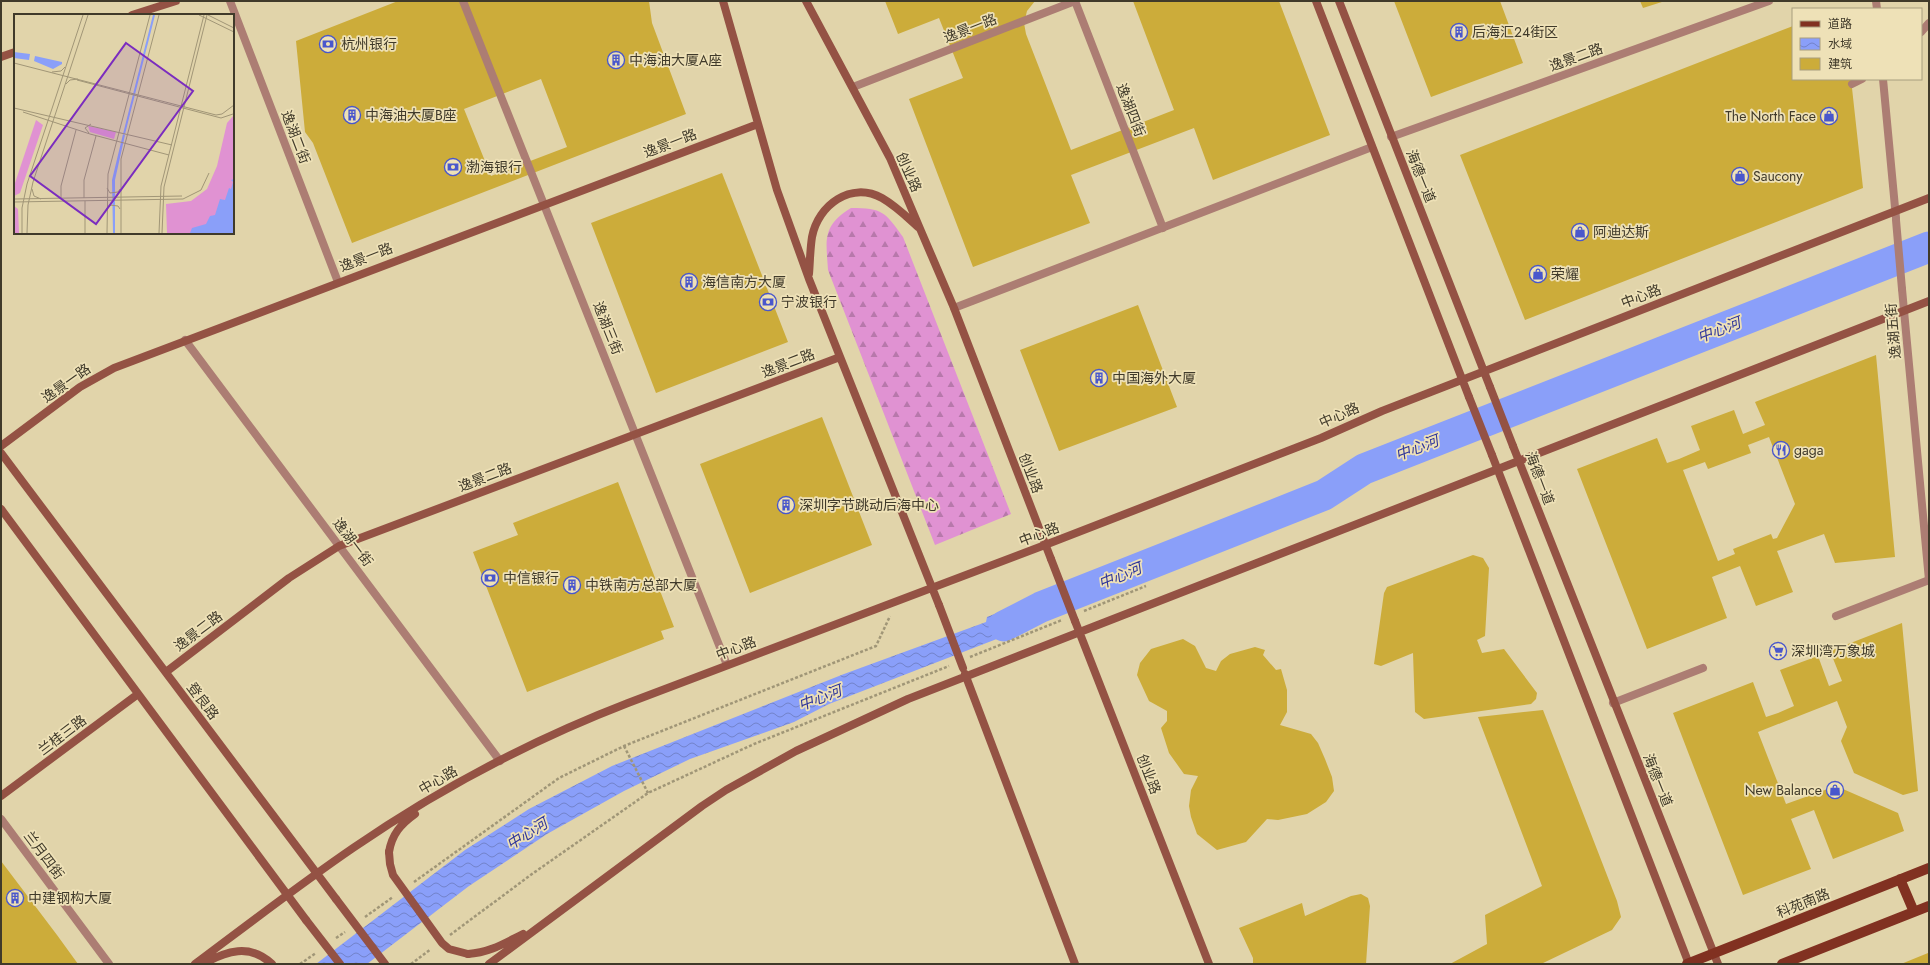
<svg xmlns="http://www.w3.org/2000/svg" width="1930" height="965" font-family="Jost,'Noto Sans SC',sans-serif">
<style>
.forest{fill:url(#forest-firs)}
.water{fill:url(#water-waves)}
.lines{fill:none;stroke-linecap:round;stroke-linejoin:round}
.river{stroke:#8a9ff9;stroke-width:31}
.building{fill:#ccac3a;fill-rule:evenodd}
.path{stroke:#a09677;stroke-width:2.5;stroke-dasharray:3 2;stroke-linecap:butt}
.lane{stroke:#ac7d73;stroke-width:8}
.street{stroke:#ac7d73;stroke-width:8}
.secondary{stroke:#945244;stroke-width:8}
.primary{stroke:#813121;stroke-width:10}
.street-bridge{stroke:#ac7d73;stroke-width:8}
.secondary-bridge{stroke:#945244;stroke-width:8}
.labels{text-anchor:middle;stroke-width:3.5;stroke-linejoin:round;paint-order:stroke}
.street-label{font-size:14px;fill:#403a2a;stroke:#eee1b7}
.poi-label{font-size:14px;fill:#403a2a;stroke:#eee1b7;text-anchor:start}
.water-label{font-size:15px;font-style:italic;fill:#2e359b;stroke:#eee1b7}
.inset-river{fill:none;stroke:#8a9ff9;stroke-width:2}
.inset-road{fill:none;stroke:#a19677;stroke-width:1}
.view{fill:#7b2cbf;fill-opacity:0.15;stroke:#7b2cbf;stroke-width:2}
.inset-edge{fill:none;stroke:#403a2a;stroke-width:2}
</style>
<defs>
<pattern id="forest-firs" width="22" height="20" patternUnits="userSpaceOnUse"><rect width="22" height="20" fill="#e092d2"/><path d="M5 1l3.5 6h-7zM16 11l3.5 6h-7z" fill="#b778ab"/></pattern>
<pattern id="water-waves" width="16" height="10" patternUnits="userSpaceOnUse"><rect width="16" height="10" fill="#8a9ff9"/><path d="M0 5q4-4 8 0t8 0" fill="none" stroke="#7283ca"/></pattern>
</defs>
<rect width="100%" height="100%" fill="#e1d4aa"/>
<path class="forest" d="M851,208C883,208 885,212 903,237L1011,514L935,545L828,270C826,239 822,226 851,208Z"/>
<path class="water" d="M1037,597L1046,620L829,704L794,722L690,759L624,791L547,834L469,886L367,964H316L465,850L529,809L612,766L844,674L986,622L987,617Z"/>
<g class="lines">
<path class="river" d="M1004,626L1041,607L1324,495L1364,469L1929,247"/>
</g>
<path class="building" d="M398,1H649L652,23L686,114L352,243L313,143L305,132L296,41ZM541,79L567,147L491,176L464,109Z
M885,1H1035L1027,11L1024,23L1026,34L1071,150L1174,110L1133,1H1279L1330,135L1213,180L1194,128L1071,175L1090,223L973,267L909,99L963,78L939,18L898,34Z
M1394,1H1500L1523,63L1431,97Z
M1640,1H1665L1643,8Z
M1793,26V79H1851L1863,188L1525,320L1460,155Z
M722,173L788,342L656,393L591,223Z
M1138,305L1177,407L1059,451L1020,350Z
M1876,355L1895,557L1835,563L1824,534L1777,551L1793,592L1756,606L1740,566L1712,577L1727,618L1647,649L1577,469L1657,438L1667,463L1679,459L1700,450L1691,426L1734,410L1743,434L1765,425L1755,402ZM1769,437L1795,504L1777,538L1773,539L1771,534L1733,549L1735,554L1718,561L1683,470L1705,462L1708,469L1751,453L1748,445Z
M822,417L872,545L750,593L700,464Z
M618,482L674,627L661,631L664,639L527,692L473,552L518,535L513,523Z
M1473,555L1483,558L1489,568L1485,636L1477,640L1482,653L1504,649L1537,693L1536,699L1531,704L1424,719L1415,712L1413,653L1381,666L1374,664L1384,593L1387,587Z
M1902,623L1918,791L1903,795L1854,773L1841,741L1847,727L1837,701L1758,732L1786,804L1836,786L1898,813L1904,831L1833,859L1814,810L1791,819L1811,869L1743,895L1673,713L1753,682L1766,717L1778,713L1794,706L1780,670L1818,656L1829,686L1842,681L1830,651Z
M1183,639L1195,646L1206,668L1216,671L1221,661L1230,654L1255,647L1265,650L1263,655L1276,670L1281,669L1287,690V712L1280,725L1311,734L1318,743L1325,759L1332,777L1334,791L1326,802L1307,814L1278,820L1267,819L1246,842L1217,850L1197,834L1191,817L1189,806L1191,790L1198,776L1184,774L1169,753L1161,728L1167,721V711L1149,701L1137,675L1140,663L1151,649Z
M1543,710L1617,901L1621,917L1612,930L1541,964H1450L1487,944L1485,915L1542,886L1478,717Z
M1,861L57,935L78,964H1Z
M1361,894L1368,898L1370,906L1366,964H1253V958L1239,928L1302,903L1305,916L1351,896Z
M1928,953L1929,964H1901Z"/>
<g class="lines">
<path class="path" d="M1084,611L1146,586
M970,657L1062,620
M624,746L648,793
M414,882L559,778L624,746L876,646L890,616
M365,917L393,897
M450,935L532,874L648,793L754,744L949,666
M336,938L345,932
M300,964L316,953
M411,964L431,949"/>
<path class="lane" d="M1836,616L1929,580
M1613,703L1703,668"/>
<path class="street" d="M230,1L338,282
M463,1L727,665
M1075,1L1163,228
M1876,1L1877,9
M1921,32L1929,23
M1883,79L1896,218
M1852,84L1862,79
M853,87L1075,1
M1391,137L1769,1
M1902,289L1929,580
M954,308L1372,147
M185,340L500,761
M1,819L109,964"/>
<path class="secondary" d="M723,1L777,190L809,279L939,605
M806,1L890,158L921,231L954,308L1051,559
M1316,1L1469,397
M1339,1L1490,387
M132,15L176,1
M1,57L15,52
M809,274C810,262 810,250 812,237C818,205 851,181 882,198C896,206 907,217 918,227
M1,446L80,387L114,368L758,124
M1513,446L1718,964
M1,453L336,899
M1492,455L1689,964
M1,509L306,920
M1075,621L1209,964
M166,672L289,578L339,546L840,357
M965,674L1075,964
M1,796L138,694
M389,852C392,834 401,824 415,814
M468,954C489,953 505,943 523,934
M195,964C247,925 299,885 353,848C439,789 532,740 628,703L1045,545L1321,438L1382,411L1929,198
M203,964C226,951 250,943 272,964
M489,964L702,806L726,790L796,751L908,699L1929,301"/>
<path class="primary" d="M1900,879L1914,912
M1687,964L1929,868
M1782,964L1929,906"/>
<path class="street-bridge" d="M1896,220L1902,289"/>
<path class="secondary-bridge" d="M1490,387L1513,446
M1469,397L1492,455
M1051,559L1075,621
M939,605L963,668
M389,852L390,864L393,875L442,943L449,949L468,954
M336,899L385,964
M306,920L340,964"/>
</g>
<defs>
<g id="building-ring" transform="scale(0.9)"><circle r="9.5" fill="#eee1b7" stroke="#4957cc" stroke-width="1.5"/><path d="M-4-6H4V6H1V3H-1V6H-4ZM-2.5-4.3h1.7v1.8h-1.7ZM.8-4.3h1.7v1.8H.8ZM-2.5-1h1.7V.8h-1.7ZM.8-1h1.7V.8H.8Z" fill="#4957cc"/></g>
<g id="bank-ring" transform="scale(0.9)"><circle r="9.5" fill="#eee1b7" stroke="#4957cc" stroke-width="1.5"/><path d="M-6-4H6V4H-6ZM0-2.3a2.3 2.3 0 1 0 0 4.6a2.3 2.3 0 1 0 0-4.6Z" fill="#4957cc"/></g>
<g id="shop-ring" transform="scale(0.9)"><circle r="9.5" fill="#eee1b7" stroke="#4957cc" stroke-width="1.5"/><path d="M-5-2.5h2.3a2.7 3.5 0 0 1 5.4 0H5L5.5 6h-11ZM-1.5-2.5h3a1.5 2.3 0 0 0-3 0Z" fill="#4957cc"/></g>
<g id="restaurant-ring" transform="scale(0.9)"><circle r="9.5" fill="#eee1b7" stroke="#4957cc" stroke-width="1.5"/><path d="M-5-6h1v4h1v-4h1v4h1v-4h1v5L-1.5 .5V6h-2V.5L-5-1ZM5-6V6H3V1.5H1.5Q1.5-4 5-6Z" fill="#4957cc"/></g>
<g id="supermarket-ring" transform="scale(0.9)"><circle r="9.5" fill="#eee1b7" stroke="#4957cc" stroke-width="1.5"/><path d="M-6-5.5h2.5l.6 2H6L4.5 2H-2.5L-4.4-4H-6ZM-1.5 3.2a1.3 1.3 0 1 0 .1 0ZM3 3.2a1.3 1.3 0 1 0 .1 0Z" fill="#4957cc"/></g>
</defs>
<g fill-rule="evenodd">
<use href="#building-ring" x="1459" y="32"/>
<use href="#bank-ring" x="328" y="44"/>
<use href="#building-ring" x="616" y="60"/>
<use href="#building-ring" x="352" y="115"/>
<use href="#shop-ring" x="1829" y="116"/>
<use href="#bank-ring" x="453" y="167"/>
<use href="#shop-ring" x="1740" y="176"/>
<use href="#shop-ring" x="1580" y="232"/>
<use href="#shop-ring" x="1538" y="274"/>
<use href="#building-ring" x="689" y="282"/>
<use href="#bank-ring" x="768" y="302"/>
<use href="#building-ring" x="1099" y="378"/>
<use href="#restaurant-ring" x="1781" y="450"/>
<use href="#building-ring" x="786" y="505"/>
<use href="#bank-ring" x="490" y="578"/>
<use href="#building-ring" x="572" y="585"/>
<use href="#supermarket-ring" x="1778" y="651"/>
<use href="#shop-ring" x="1835" y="790"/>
<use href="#building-ring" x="15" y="898"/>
</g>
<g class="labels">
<g class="street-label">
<text transform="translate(970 28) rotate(-21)" y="5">逸景一路</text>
<text transform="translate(1576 57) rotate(-20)" y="5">逸景二路</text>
<text transform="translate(1131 110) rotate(69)" y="5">逸湖四街</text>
<text transform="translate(296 137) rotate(69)" y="5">逸湖二街</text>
<text transform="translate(670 143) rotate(-21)" y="5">逸景一路</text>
<text transform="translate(909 172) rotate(66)" y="5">创业路</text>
<text transform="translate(1421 176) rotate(68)" y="5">海德一道</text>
<text transform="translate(366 257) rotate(-21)" y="5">逸景一路</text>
<text transform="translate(1641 296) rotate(-21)" y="5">中心路</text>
<text transform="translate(608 328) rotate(68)" y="5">逸湖三街</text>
<text transform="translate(1893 331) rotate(-95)" y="5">逸湖五街</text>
<text transform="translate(788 363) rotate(-21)" y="5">逸景二路</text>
<text transform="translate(66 383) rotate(-35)" y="5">逸景一路</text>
<text transform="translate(1339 415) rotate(-24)" y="5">中心路</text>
<text transform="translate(1031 473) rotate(69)" y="5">创业路</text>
<text transform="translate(485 477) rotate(-21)" y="5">逸景二路</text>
<text transform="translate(1540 478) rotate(69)" y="5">海德一道</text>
<text transform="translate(1039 534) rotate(-21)" y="5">中心路</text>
<text transform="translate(353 542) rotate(53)" y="5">逸湖一街</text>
<text transform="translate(198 631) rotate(-37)" y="5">逸景二路</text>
<text transform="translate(736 648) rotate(-21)" y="5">中心路</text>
<text transform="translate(203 701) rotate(53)" y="5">登良路</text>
<text transform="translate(62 735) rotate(-37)" y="5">兰桂三路</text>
<text transform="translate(1149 774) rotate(69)" y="5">创业路</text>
<text transform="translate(438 780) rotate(-30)" y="5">中心路</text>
<text transform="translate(1658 780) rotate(68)" y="5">海德一道</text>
<text transform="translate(44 855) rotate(53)" y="5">兰月四街</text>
<text transform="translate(1803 903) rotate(-22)" y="5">科苑南路</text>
</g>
<g class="poi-label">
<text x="1472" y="37">后海汇24街区</text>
<text x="341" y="49">杭州银行</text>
<text x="629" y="65">中海油大厦A座</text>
<text x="365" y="120">中海油大厦B座</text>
<text x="1816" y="121" text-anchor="end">The North Face</text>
<text x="466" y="172">渤海银行</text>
<text x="1753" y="181">Saucony</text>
<text x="1593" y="237">阿迪达斯</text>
<text x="1551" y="279">荣耀</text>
<text x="702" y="287">海信南方大厦</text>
<text x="781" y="307">宁波银行</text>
<text x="1112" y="383">中国海外大厦</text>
<text x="1794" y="455">gaga</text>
<text x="799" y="510">深圳字节跳动后海中心</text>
<text x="503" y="583">中信银行</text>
<text x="585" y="590">中铁南方总部大厦</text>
<text x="1791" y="656">深圳湾万象城</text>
<text x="1822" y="795" text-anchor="end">New Balance</text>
<text x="28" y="903">中建钢构大厦</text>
</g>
<g class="water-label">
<text transform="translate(1719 330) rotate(-21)" y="5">中心河</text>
<text transform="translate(1417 448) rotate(-21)" y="5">中心河</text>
<text transform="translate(1120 576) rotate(-22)" y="5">中心河</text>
<text transform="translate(820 698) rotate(-21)" y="5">中心河</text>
<text transform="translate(527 834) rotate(-32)" y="5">中心河</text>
</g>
</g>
<g transform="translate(14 14)">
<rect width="220" height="220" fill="#e1d4aa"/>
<path d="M74,112L102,118L100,125L76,118Z" fill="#e092d2"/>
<path d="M220,101V219H153L152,190L177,187L193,175L203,152L213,109ZM22,106L29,111L6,179L0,182V172ZM0,192L4,195L5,219H0Z" fill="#e092d2"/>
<path d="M0,38L16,40L15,46L0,44ZM21,42L48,48V50L39,55L20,47ZM109,120L111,121L101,166V219H99L98,166ZM220,165V219H176L178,214L192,210L196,202L201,201L206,185L211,186L215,174L217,175L219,168L217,166Z" fill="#8a9ff9"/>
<path class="inset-river" d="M110,120L140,1"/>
<path class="inset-road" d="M185,1L220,18M194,1L220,14M0,49L202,101L208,100L220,91M38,58L47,57L51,53M63,66L207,104L219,100M52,70L56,66L64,65M0,94L158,131M9,98L76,120L155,141M75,119L71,114L77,110M93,174L96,179L104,178L106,175M18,175L20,182L27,185M70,184V166L82,122M0,185L168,182M47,185V172L62,116M169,185L187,176L195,159M71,187V219M0,188L169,185M92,196L96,191L104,192L106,195M8,219V194L13,170L69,1M13,219L14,191L19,168L74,1M93,219L94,160L136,1M107,219V145L145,1M145,219L147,172L190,1M148,219L150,173L193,1"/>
<path class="view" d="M112,29L179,77L82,210L16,162Z"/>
<rect width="220" height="220" class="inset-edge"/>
</g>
<rect width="1930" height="965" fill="none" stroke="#403a2a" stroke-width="4"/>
<rect x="1792" y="8" width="130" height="72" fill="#eee1b7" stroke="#a89e7f"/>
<rect x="1800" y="21" width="20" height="6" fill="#813121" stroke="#a89e7f"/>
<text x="1828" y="28" font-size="12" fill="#403a2a">道路</text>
<rect x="1800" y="38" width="20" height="12" fill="url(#water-waves)" stroke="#a89e7f"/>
<text x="1828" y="48" font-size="12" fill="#403a2a">水域</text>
<rect x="1800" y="58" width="20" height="12" fill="#ccac3a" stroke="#a89e7f"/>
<text x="1828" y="68" font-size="12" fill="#403a2a">建筑</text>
</svg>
